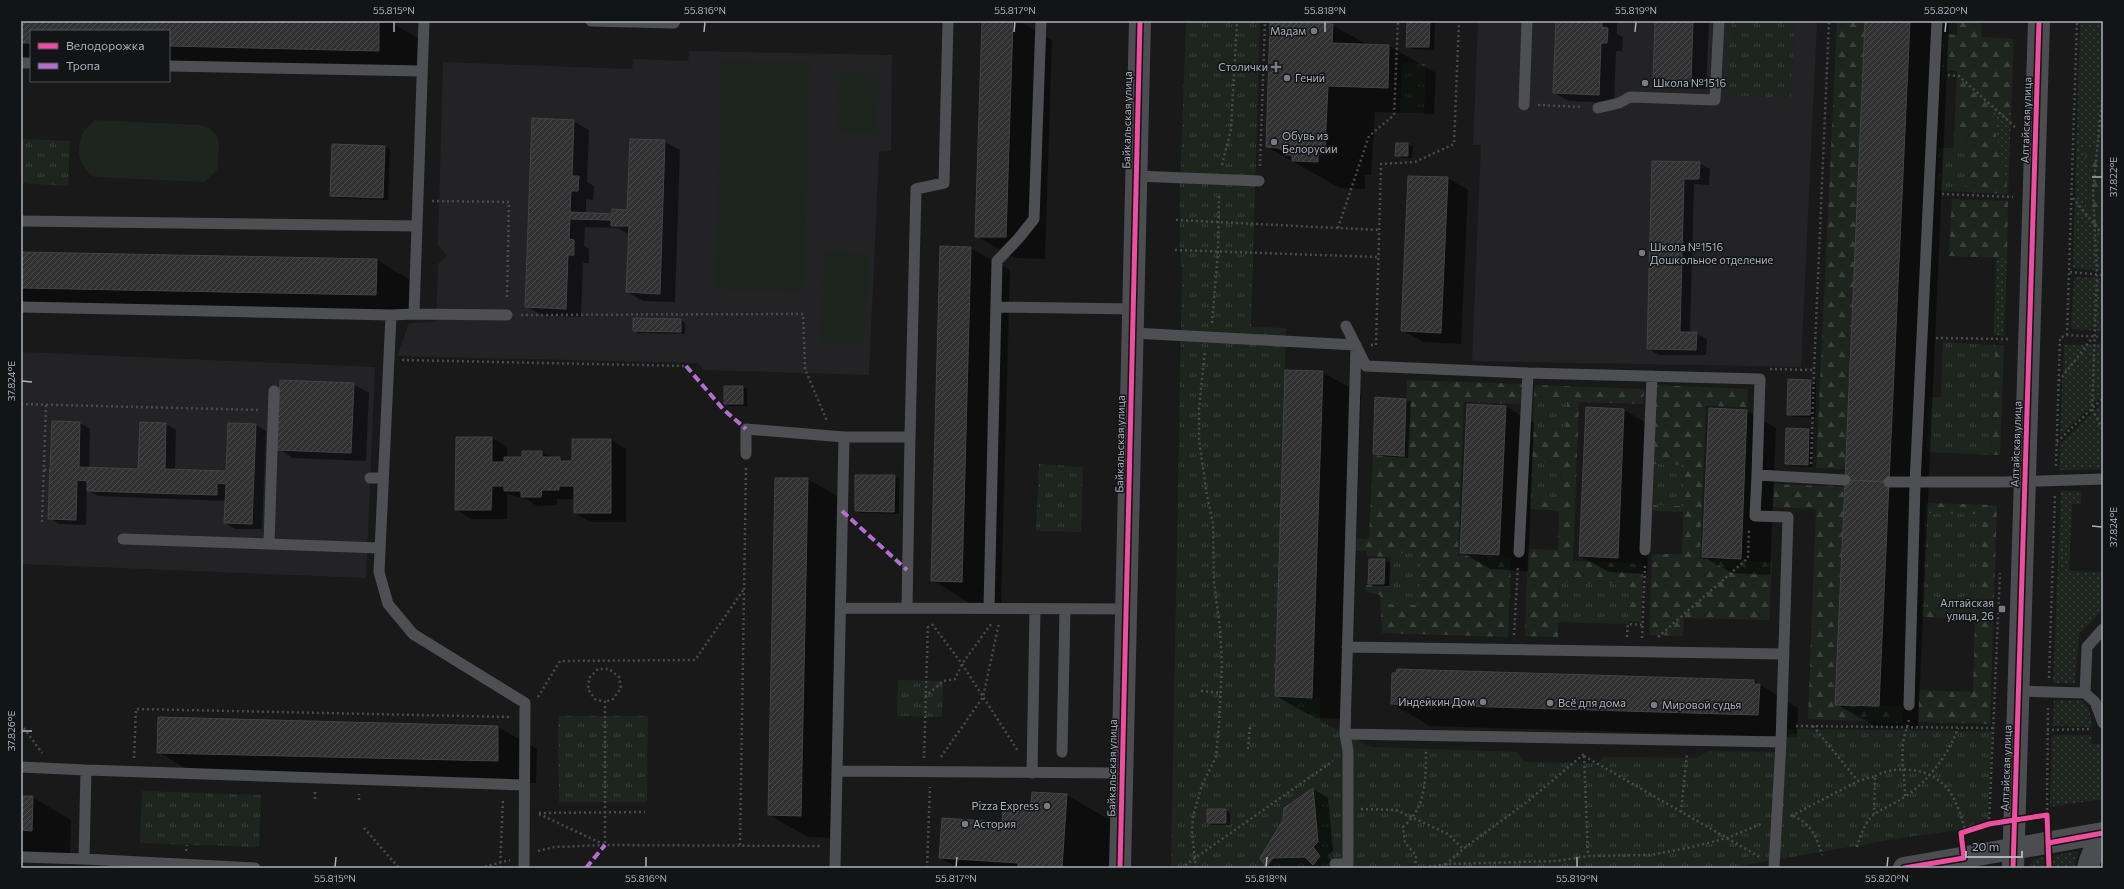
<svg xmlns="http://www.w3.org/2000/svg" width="2124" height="889" font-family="Commissioner,sans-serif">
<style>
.built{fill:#232326}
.grass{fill:url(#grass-dots)}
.forest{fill:url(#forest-firs)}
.park{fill:url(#park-tufts)}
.pitch{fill:#1d251e}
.shadow{fill:#0007}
.building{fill:url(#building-hatch);stroke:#424346}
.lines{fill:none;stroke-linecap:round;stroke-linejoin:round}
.path{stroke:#494b4e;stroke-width:2.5;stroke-dasharray:2 3;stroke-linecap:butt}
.lane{stroke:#4d4f53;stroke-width:11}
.secondary{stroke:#4c4d51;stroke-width:22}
.quiet{stroke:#b36fd0;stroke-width:4;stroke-dasharray:8 4;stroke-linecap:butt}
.cycleway-casing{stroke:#131416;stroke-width:8}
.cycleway{stroke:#ef4d9e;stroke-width:5}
.ticks{fill:none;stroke:#aab0bc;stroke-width:1.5}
.poi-dot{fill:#777b83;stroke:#131416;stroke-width:1.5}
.labels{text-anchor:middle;stroke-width:3;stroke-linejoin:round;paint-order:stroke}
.poi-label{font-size:11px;fill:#aab0bc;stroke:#131416;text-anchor:start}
.street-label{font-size:11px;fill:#aab0bc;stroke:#131416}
.neatline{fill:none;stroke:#aab0bc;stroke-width:1.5}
.ticks-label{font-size:10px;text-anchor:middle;fill:#aab0bc}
</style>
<defs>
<pattern id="grass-dots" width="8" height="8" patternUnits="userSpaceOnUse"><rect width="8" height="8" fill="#1d251e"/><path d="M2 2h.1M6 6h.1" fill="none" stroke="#3b423d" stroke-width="1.8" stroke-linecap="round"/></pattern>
<pattern id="forest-firs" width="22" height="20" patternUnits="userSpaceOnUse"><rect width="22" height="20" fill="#1d251e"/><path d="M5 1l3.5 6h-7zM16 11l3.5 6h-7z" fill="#3b423d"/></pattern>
<pattern id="park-tufts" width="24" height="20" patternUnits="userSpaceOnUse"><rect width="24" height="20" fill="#1d251e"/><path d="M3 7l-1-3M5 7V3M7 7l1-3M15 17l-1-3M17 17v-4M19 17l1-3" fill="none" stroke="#3b423d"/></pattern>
<pattern id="building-hatch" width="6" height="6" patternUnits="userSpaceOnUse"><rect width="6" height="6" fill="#313132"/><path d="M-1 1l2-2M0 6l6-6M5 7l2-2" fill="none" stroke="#4c4c4e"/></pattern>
</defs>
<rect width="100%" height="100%" fill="#19191a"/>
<path class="built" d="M1478,21H1817L1801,367L1472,361L1481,145H1473Z
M689,51L892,55L891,151L879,152L869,375L703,370L698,363L397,356L409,323L436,322L438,264L447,255L438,245L443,62L632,69L633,59L688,61Z
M21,352L375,367L366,578L21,564Z"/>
<path class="grass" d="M2080,21H2103L2100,33L2103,39V146L2086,148L2084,150L2091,174L2086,208L2091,225L2103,227V271L2073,268Z
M1993,111L2011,112L2008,194C2004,166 1995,139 1993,111Z
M1996,258H2007L2004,336L1994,335Z
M2074,277L2103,278V331L2071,329Z
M2103,344V395L2060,436L2064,345Z
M2103,402V469L2059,470L2060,444Z
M2061,491H2081V504H2072L2069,571L2103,572V610L2079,634L2075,683H2053Z
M2054,700H2082C2090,708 2091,715 2092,727L2053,726Z
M2052,735H2092L2091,744H2103V799L2050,807Z
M2078,851L2074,868H2027L2034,859Z"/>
<path class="forest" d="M1837,21H1865L1845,469L1816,468Z
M1957,21H1982L1981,37L2014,39L2011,112L1993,111C1995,139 2004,166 2008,194L1965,192L1967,137L1954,136L1957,71L1946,70L1945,83H1942L1943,34L1957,35Z
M2103,146V227L2087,223L2085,216L2091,174L2084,150L2085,148Z
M1952,199L2008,201L2007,258L1949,256Z
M1995,345H2004L2000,455H1991Z
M1407,380L1522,384L1521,404L1464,402L1458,555L1511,557L1508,637L1382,633L1380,595L1366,592V585L1389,586V604L1418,605L1391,553V557L1367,556V551H1354V539H1369L1373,454L1404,455Z
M1535,385L1644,389L1643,404L1579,402L1573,561L1643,564L1641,622L1628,621L1630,584L1560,582L1558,637L1525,636L1528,549L1558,550L1559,511L1530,509V501L1559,502L1561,463L1532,462L1533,428L1565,429L1567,398L1534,396Z
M1656,385L1748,389L1747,407L1706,406L1700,559L1772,562L1769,620L1684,618L1683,636L1649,635L1652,554H1682L1683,512L1653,511V505L1683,506L1684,465L1654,464Z
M1774,484L1844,487L1836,704L1903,707L1902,723L1808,719L1816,509L1773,507Z
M1925,503L1997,505L1990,724L1918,722L1919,690L1973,692L1975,619L1921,617L1922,607L1976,609L1979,515L1925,513Z"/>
<path class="park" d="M1186,21H1260L1251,327L1286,328L1275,696L1320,698V721L1371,747L1518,752L1524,762L1598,763L1604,757L1697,758L1708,751L1775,752L1785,729L1992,731L1988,819L1966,829L1907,837L1728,868H1171L1182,271L1180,249V185Z
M1731,21H1795L1791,98L1727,95Z
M1402,63L1426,64L1424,114L1400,113Z
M1954,136L1967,137L1965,192L1937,191L1939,148H1954Z
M21,139L70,141L68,186L21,183Z
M1943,342L1995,345L1991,455L1927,452L1929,397H1941Z
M1534,396L1567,398L1566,429L1533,428Z
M1532,462L1561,463L1559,503L1530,501Z
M1039,464L1083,467L1081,532L1036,531Z
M1654,464L1684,465L1683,506L1653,505Z
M1925,513L1979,514L1976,609L1922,607Z
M1391,552L1421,554L1419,605L1389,604Z
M1560,582L1630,584L1628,624L1558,622Z
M898,680L943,681L942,717L897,716Z
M558,716H648L647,802H559Z
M142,791L261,795L259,847L140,843Z"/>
<path class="pitch" d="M722,60L809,62L803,292L716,289Z
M840,72L878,73L877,133L838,132Z
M95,120L201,125C226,134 218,147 217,170L204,182L95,177C80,169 76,153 81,137C83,130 90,125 95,120Z
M825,251L869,254L864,343L820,341Z"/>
<path class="shadow" d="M21,21H388L418,38L417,72L169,67V31H31V65L21,64Z
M983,21H1019L1052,40L1045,259L1015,258L976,236Z
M1271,21H1307L1312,24L1332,25L1368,45L1389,46L1436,73L1434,114L1375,112L1371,175H1365V189L1340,188L1267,147Z
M1408,21H1435L1434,50L1412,49L1407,46Z
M1557,21H1617V34L1623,37L1622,51H1616L1614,103L1569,101L1554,93Z
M1656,21H1709L1706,89L1669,88L1654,79Z
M1866,21H1949L1918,728L1875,726L1836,704Z
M573,121L589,130L587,182L594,186L593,200L586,199V214L613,215L628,211L664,141L680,150L675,302L643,301L627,292L629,234L617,228L585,227L584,246L589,249V263H583L581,317L542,315L526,306Z
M1397,144H1408L1413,147L1412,158H1401L1396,155Z
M385,147L390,150L388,200L336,198L331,195Z
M1653,162L1699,163L1710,169L1709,185L1694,184L1690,333H1696L1707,339L1706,355H1659L1648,349Z
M1448,178L1468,190L1461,344L1423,342L1402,330Z
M941,247L971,248L1010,270L1001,604L970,603L932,580Z
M21,253L377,260L415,283V317L21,309Z
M681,320L685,323V334L638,333L634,330Z
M1322,372L1361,394L1351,719L1315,718L1276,696Z
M1789,380L1811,381L1816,384L1815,418L1792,417L1788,414Z
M353,384L369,393L366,461L293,458L278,449Z
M742,387L747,389V406H729L725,403Z
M1376,398L1406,400L1411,402L1408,458L1379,456L1374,453Z
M1505,406L1534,423L1528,571L1490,569L1461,552Z
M1587,408L1624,410L1653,427L1647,574L1609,572L1580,556Z
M1710,409L1747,411L1776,428L1770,575L1732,573L1703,557Z
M53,422L80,423L90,429L89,468L139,470L166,424L176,430L175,470L227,472L256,425L266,431L262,529H235L225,523L226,501L98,496L87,490L86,525L59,524L49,518Z
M1809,430L1813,432L1812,467L1791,466L1786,463Z
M492,438L507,447V458H523L542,452L553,458L573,462L611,440L626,449V522H590L575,513V499H557V505L537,506L526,499L507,494V519H472L456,510Z
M894,476L899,479V514L861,513L856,511Z
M808,479L847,502L840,838L808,837L769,815Z
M1385,560L1390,563L1389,586H1374L1369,583Z
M1754,681L1798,708L1797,737L1430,726L1392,704Z
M159,719L498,727L537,749L536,783L197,775L158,752Z
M1313,789L1328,798L1333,851L1327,856L1335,865L1333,868H1320L1316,866L1270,868L1267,866Z
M1067,795L1113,822L1110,868H959L940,858L1032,806Z
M21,797H32L71,820L70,853L21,851Z
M1226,810L1230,813V825H1212L1208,822Z"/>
<path class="building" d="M21,21H379V51L169,46V31H31V43H21Z
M982,21H1013L1006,237H975Z
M1270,21L1333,24L1332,43L1389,45L1388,88L1328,86L1325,148L1318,149V162L1292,161V155H1286L1279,148L1266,147Z
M1407,21H1430L1429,47H1406Z
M1556,21H1602V27L1608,28L1607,43H1601L1599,95L1553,93Z
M1655,21H1693L1691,81L1653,79Z
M1865,21H1910L1889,482L1845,480Z
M532,118L574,120L572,176H579L578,191H571L570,212L612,214V209L627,210L630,139L665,140L660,294L626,292L629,226H611V220L570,219L569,239L574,240V255H568L566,309L525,307Z
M1396,143H1408V156H1395Z
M332,144L385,146L383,198L330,196Z
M1652,161L1700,162L1699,179H1684L1680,332H1697L1696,350L1647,349Z
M1408,176L1448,177L1441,333L1401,331Z
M940,246L971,247L962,582L931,581Z
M21,252L377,259L376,295L21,288Z
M633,318L681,319V332L633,331Z
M1285,370L1323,371L1312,698L1275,696Z
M1788,379L1811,380L1810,415H1787Z
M280,380L354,383L351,453L277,450Z
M724,386H743V404H724Z
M1375,397L1406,399L1404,456L1373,454Z
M1467,404L1506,406L1499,555L1460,553Z
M1586,407L1624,409L1618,558L1579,556Z
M1709,408L1747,410L1741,559L1702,557Z
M52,421L80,422L79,467L138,469L140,422L166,423L165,469L226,471L228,423L256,424L252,524L224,523L226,484L217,483V495L87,491V481L77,480L76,520L48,519Z
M1786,428L1809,429L1808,465L1785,464Z
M456,437H492V462H504V457H522V451H542V457H560V461H572V439H611V513H574V486H559V490H542L541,497H521V491H504V486H492L491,510H455Z
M855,475H895L894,512L855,511Z
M775,478H808L801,816L768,815Z
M1845,480L1889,482L1879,706L1835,705Z
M1369,559H1385L1384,584H1368Z
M1397,669L1754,680V684H1760L1758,715L1391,704L1392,673H1396Z
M158,717L498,726V761L157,753Z
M1313,788L1318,842L1313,847L1320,856L1313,865L1305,857L1273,858L1266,867L1260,858L1283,820L1284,808Z
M1032,792L1067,794L1062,868H1018V863L939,858L942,818L1002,822L1003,803L1031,805Z
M21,796H33L32,831L21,830Z
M1207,809H1226V823H1207Z"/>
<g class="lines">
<path class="path" d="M1948,75L1959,76L2015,127
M2103,90L2093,192L2097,274L2092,409L2103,430
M1538,105L1583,107
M1222,165L1231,129L1237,21
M1260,166L1265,21
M1942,194L2013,197
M2073,198L2103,235
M432,201L509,202L507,300
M1176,220L1379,230
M1338,228L1369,136L1394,115L1398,21
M1175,250L1378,257
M2070,272L2103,275
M521,315L803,314L805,369L827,421
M1212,323L1218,252L1219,194
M2067,335L2077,21
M1936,338L2009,339
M1371,345H1376L1381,164L1415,162L1454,144L1459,21
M402,360L686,366
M1770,369L1814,370L1829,21
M2059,381L2093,337
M21,404L258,410
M2057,442L2103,398
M1811,464L1814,370
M2056,466L2060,338L2067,335L2103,337
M44,470H50
M42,522L46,405
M932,624L962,664L1018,751
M1514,635L1518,566
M1627,637L1628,624L1643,625
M1658,637L1748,558L1749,528
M1642,638L1645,565
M2049,678L2055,495
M1201,691L1221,693
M538,697L560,661L695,660L744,589
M925,697L943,681L955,679L962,664L991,624
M21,724L42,753
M1796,726L1993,728
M1813,726L1858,781
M2047,730L2091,729
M1248,749L1250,726
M1584,756L1760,857
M1584,756L1588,856
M941,757L983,697L999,623
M134,758L136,709L512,717
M924,758L928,623
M1875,776C1901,763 1938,769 1953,797C1959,808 1962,820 1966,832
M1905,796C1905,777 1900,756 1904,737C1906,730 1908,726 1909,719
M315,799V792
M359,800V794
M1361,809L1396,810L1448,834L1463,849
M1681,812L1687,754
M539,813L645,812
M539,814L605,845V702L595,699L588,689L589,678L598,669H609L619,677L621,688L613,699L605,702
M2047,815L2048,707
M1791,816L1858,781L1875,776L1874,814
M1793,816C1811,823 1817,838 1822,855
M1989,824L2000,573
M364,828L399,868
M740,845L746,468
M1857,847C1869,807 1876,816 1906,796C1929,780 1949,754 1958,728
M186,851L187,845
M538,851L554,847L605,845L822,846
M480,868L510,860
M500,868L503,799
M927,868L930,787
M1181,868L1333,761
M1196,868L1192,834L1193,816L1202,785L1216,757L1219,725L1222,665L1220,629L1214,582L1213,523L1207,496L1199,440V408L1205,350
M1415,868L1416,855L1405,843L1403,827C1426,808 1426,778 1426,750
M1419,868L1448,864L1557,861L1588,856L1651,855L1692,847L1727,838L1761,824
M1442,868L1463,849L1527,802L1584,754
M2049,868V862"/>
<path class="lane" d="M424,21L414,314L391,315L379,572L388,604L413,634L525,703L524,868
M591,21L674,23L675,21
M21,63H31
M169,66L422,71
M1524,105L1527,21
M1598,108L1619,103L1630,97L1715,100L1719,21
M1136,176L1259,181
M21,221L417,226
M21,307L391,315
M996,307L1133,309
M414,314L507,315
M1346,326L1366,366L1528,373L1760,379L1757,475L1845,480
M1133,333L1356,345
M274,391L269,544L380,548
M746,454V429L844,437H910L916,189L944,183L948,21
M1757,475L1755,516L1788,517L1781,742L1774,868
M370,478H382
M1889,482H2004L2103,479
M123,539L269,544
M1645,550L1652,376
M1519,552L1528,373
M841,608L1126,609
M907,608L910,437
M989,608L997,261L1018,239L1034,219L1041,21
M1347,647L1784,654
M2018,691L2085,693L2087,647L2103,629
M2085,693L2095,702L2103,723
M1909,705L1915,484L1937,21
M1345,734L1781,742
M1062,752L1065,609
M21,767L86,770
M837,771L1122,773
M1032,773L1035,609
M21,857L84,859L86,770L524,785
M84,859L255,868
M1335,864H1348
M835,868L844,437
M1348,868V751L1345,734L1356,347"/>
<path class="secondary" d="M1120,868L1140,21
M1904,868L2103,833
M2013,868L2039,21
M2088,868C2090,857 2095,848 2103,841"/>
<path class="quiet" d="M686,366L723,409L746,429
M842,511L907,570
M586,868L605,845"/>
<g class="cycleway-casing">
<path id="cycleway" d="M2048,843L2103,833
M1120,868L1140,21
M1904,868L1964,858L1961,833L1989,824L2047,815L2049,868
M2013,868L2039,21"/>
</g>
<use href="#cycleway" class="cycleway"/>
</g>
<path class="ticks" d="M394,32V22M704,32L705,22M1014,32L1015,22M1325,32V22M1635,32L1636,22M1945,32L1946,22M2092,177H2102M22,381L32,382M2092,526L2102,527M22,731H32M335,867L336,857M646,867V857M956,867L957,857M1266,867L1267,857M1577,867V857M1887,867L1888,857"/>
<g class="poi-dot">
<circle cx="1314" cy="31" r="4"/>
<path d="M1274 61h4v4h4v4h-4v4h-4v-4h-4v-4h4z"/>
<circle cx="1287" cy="78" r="4"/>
<circle cx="1645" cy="83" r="4"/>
<circle cx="1274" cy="142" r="4"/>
<circle cx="1642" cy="253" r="4"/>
<rect x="1998" y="605" width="8" height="8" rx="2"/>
<circle cx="1483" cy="702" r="4"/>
<circle cx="1550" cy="703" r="4"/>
<circle cx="1654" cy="705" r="4"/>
<circle cx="1047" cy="806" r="4"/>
<circle cx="965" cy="824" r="4"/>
</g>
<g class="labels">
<g class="poi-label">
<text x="1306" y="35" text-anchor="end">Мадам</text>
<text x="1268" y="71" text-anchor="end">Столички</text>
<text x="1295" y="82">Гений</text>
<text x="1653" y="87">Школа №1516</text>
<text x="1282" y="140">Обувь из<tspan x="1282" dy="13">Белорусии</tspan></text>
<text x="1650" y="251">Школа №1516<tspan x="1650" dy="13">Дошкольное отделение</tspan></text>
<text x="1994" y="607" text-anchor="end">Алтайская<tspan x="1994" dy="13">улица, 26</tspan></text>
<text x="1475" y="706" text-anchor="end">Индейкин Дом</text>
<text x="1558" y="707">Всё для дома</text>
<text x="1662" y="709">Мировой судья</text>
<text x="1039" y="810" text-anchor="end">Pizza Express</text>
<text x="973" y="828">Астория</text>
</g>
<g class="street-label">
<text transform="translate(1127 120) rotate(-89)" y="4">Байкальская улица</text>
<text transform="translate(2026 120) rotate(-88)" y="4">Алтайская улица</text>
<text transform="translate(1120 444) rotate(-89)" y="4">Байкальская улица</text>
<text transform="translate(2016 444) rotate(-88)" y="4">Алтайская улица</text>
<text transform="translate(1112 768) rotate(-89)" y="4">Байкальская улица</text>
<text transform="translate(2006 768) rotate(-88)" y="4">Алтайская улица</text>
</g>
</g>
<rect width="2124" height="889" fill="none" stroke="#131416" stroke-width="44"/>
<rect x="30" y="30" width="140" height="52" fill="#131416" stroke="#4f5258"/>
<rect x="38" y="43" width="20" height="6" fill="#ef4d9e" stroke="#4f5258"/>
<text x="66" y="50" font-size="12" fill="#aab0bc">Велодорожка</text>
<rect x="38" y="63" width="20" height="6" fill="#b36fd0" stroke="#4f5258"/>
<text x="66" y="70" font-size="12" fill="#aab0bc">Тропа</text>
<path d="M1966 851v6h56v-6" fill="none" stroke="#aab0bc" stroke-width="2"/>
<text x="1972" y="851" font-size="12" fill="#aab0bc" stroke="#131416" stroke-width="3" paint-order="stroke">20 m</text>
<rect x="22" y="22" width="2080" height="845" class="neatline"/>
<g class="ticks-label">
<text x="394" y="14">55.815°N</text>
<text x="705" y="14">55.816°N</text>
<text x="1015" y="14">55.817°N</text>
<text x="1325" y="14">55.818°N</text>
<text x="1636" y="14">55.819°N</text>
<text x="1946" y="14">55.820°N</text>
<text transform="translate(2113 177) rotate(-90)" y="4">37.822°E</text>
<text transform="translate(11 381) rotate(-90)" y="4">37.824°E</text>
<text transform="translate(2113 527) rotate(-90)" y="4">37.824°E</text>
<text transform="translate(11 731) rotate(-90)" y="4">37.826°E</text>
<text x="335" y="882">55.815°N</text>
<text x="646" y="882">55.816°N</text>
<text x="956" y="882">55.817°N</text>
<text x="1266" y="882">55.818°N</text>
<text x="1577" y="882">55.819°N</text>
<text x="1887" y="882">55.820°N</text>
</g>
</svg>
